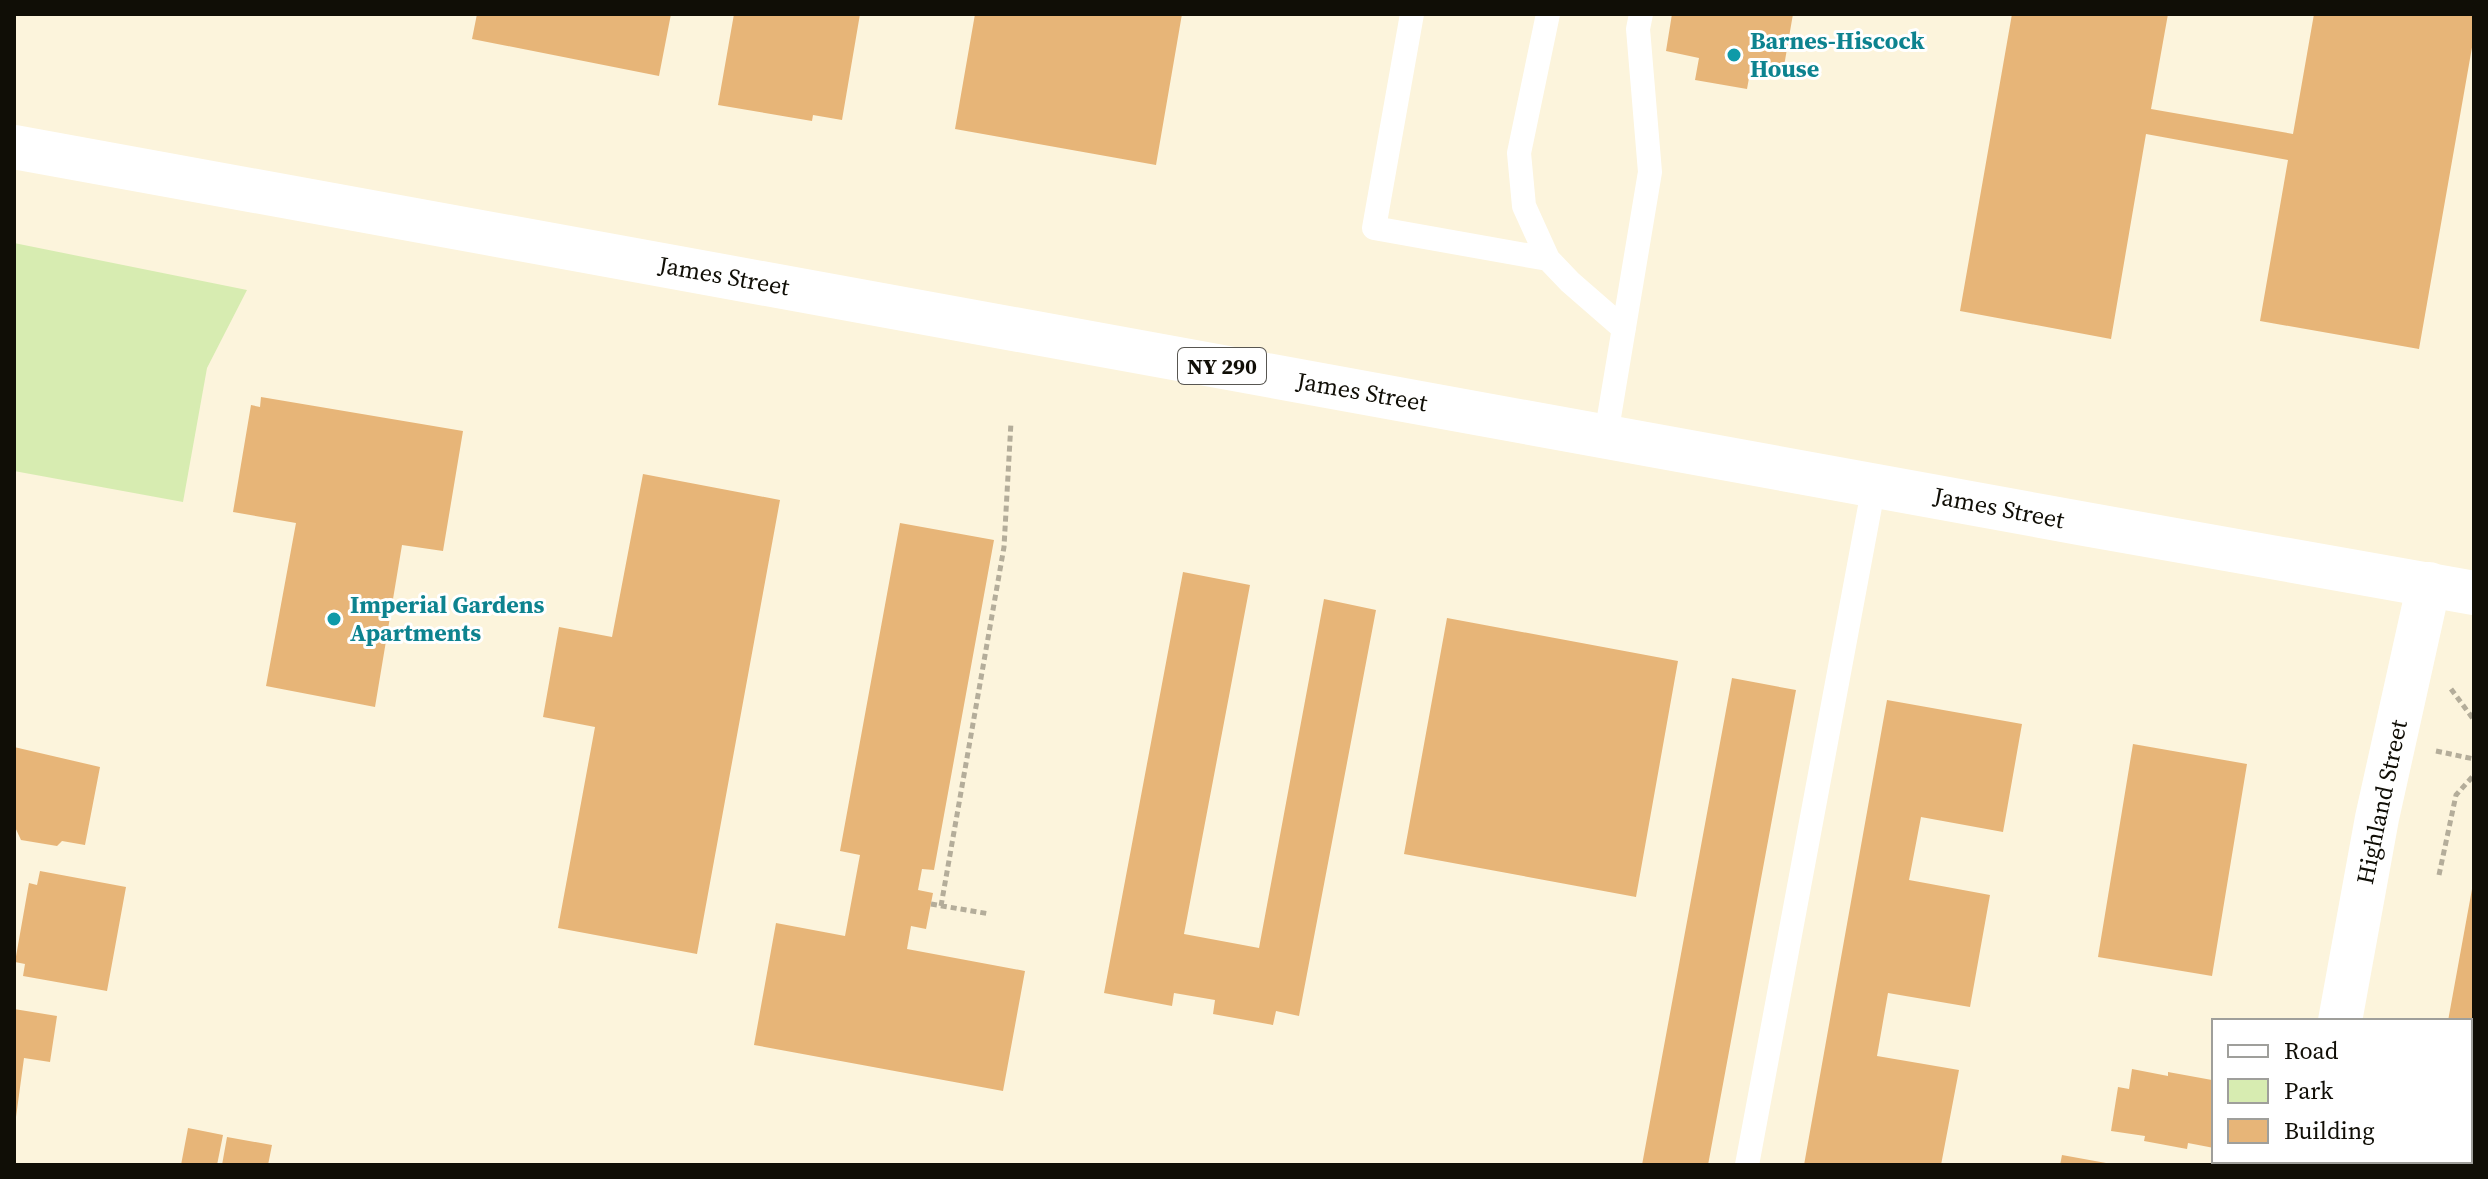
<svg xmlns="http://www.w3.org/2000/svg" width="2488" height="1179" font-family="'Source Serif 4',serif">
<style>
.green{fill:#d7ecb1}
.building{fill:#e7b578}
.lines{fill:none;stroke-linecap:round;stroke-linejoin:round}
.path{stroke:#b4ad9a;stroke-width:5;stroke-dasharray:6 4;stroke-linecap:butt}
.lane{stroke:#fff;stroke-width:24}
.street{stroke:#fff;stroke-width:44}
.primary{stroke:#fff;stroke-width:44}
.culture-dot{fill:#0f9aa8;stroke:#fff;stroke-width:3}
.labels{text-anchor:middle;stroke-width:6;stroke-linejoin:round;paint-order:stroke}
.shield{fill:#fff;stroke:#585651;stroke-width:2}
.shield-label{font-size:22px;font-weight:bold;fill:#100e06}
.culture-label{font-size:24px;font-weight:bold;fill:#0d838f;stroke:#fff;text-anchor:start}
.street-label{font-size:24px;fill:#100e06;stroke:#fff}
</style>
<rect width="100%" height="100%" fill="#fcf4dc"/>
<path class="green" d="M14,243L247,290L207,368L183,502L14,471Z"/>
<path class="building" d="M477,14H671L659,76L472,39Z
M734,14H860L842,120L813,115L812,121L718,105Z
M975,14H1182L1156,165L955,129Z
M1672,14H1793L1783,72L1751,67L1747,89L1695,80L1699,58L1666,51Z
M2012,14H2168L2151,109L2293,134L2314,14H2474V36L2419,349L2260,321L2288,160L2146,134L2111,339L1960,311Z
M261,397L463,431L443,551L402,545L375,707L266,686L296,523L233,512L251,405L260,407Z
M643,474L780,500L697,954L558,928L595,727L543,717L559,627L612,637Z
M900,523L994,540L934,870L922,869L918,890L933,893L926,929L911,926L907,949L1025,971L1003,1091L754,1045L776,923L845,936L860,855L840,851Z
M1183,572L1250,585L1184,934L1259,948L1324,599L1376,610L1299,1016L1276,1011L1273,1025L1213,1014L1215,1000L1174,993L1172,1006L1104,993Z
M1447,618L1678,661L1636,897L1404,854Z
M1732,678L1796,690L1708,1165H1642Z
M1887,700L2022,724L2003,832L1921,817L1909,880L1990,895L1970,1007L1888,993L1877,1056L1959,1070L1941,1165H1804Z
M2133,744L2247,764L2212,976L2098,957Z
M14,747L100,767L85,845L62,841L57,846L21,840L14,825Z
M40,871L126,887L107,991L23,976L25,964L15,962L29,883L37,885Z
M2472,889H2474V1056L2470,1055V1021H2448Z
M14,1009L57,1016L50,1062L24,1058L16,1117Z
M2132,1069L2168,1076V1072L2212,1080L2214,1148L2188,1143L2187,1149L2144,1141L2145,1136L2111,1131L2118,1087L2129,1089Z
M188,1128L223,1135L217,1165H181Z
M227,1137L272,1145L268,1165H222Z
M2062,1155L2106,1163V1165H2060Z"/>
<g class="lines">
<path class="path" d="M2451,689L2474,720
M2436,751L2474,759
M2439,875L2456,795L2474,775
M931,904L990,914
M941,906L1004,547L1011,422"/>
<path class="lane" d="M1412,14L1374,228L1548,259
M1548,14L1519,153L1524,206L1548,259L1570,282L1624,329
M1606,435L1650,172L1638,29L1641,14
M1747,1165L1874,485"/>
<path class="street" d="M2340,1021L2377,818L2429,584
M2315,1165V1161"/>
<path class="primary" d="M14,147L2085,524L2474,593"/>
</g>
<g class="culture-dot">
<circle cx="1734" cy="55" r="8"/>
<circle cx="334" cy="619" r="8"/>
</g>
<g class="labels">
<rect class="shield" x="1178" y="348" width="88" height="36" rx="6"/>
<g class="shield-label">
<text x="1222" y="374">NY 290</text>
</g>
<g class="culture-label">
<text x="1750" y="49">Barnes-Hiscock<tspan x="1750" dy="28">House</tspan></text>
<text x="350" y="613">Imperial Gardens<tspan x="350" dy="28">Apartments</tspan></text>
</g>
<g class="street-label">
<text transform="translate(724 276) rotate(10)" y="8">James Street</text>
<text transform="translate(1362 392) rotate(10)" y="8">James Street</text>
<text transform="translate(1999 508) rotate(11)" y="8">James Street</text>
<text transform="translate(2382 802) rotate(-78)" y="8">Highland Street</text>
</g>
</g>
<rect width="2488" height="1179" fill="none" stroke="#100e06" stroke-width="32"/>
<rect x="2212" y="1019" width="260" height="144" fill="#ffffff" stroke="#9f9f9b" stroke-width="2"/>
<rect x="2228" y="1045" width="40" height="12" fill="#ffffff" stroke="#9f9f9b" stroke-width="2"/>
<text x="2284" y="1059" font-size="24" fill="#100e06">Road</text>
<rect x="2228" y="1079" width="40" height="24" fill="#d7ecb1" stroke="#9f9f9b" stroke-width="2"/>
<text x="2284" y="1099" font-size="24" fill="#100e06">Park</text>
<rect x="2228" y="1119" width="40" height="24" fill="#e7b578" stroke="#9f9f9b" stroke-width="2"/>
<text x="2284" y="1139" font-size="24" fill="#100e06">Building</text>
</svg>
